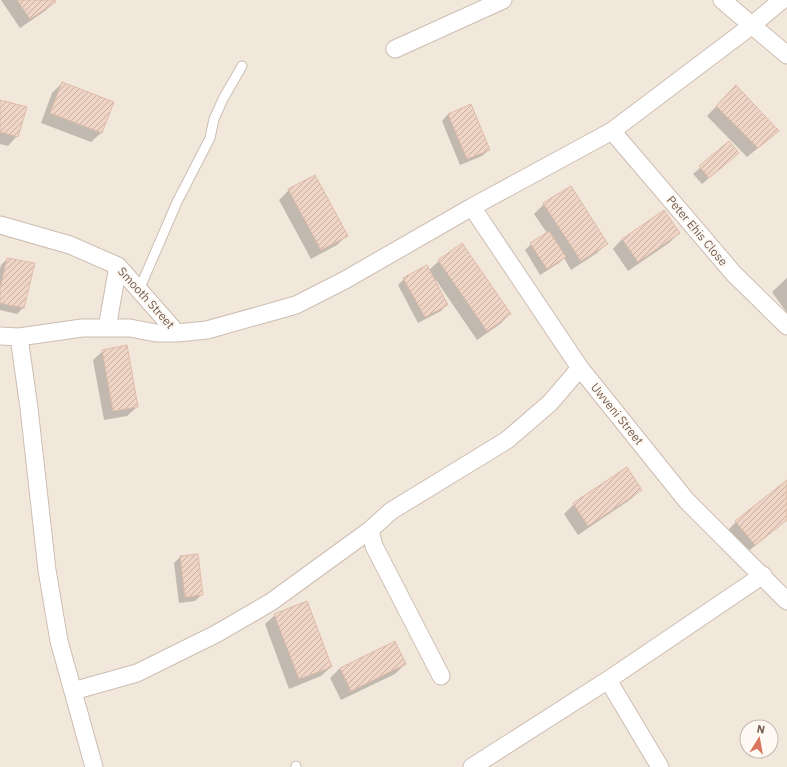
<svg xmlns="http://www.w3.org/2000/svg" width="787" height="767" font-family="'IBM Plex Sans',sans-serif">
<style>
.residential{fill:#f2e7db;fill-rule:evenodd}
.shadow{fill:#0003}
.building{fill:url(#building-hatch);stroke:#e0bca8}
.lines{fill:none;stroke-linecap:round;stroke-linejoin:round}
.lane-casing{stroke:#cdbdb2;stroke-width:11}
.street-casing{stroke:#cdbdb2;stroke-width:19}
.lane{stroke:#fff;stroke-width:9}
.street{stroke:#fff;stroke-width:17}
.labels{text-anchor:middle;stroke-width:3.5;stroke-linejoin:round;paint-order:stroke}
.street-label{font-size:12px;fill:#755d50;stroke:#fef9f3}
</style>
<defs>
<pattern id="building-hatch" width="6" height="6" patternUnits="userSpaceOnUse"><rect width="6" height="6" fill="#eed5c6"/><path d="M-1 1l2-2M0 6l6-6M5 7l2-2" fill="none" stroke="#c5b0a3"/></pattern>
</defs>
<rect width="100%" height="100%" fill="#fbf5ec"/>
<path class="residential" d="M0,0H787V767H0ZM747,727H771V751H747Z"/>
<path class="shadow" d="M1,0H54L55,2L45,11L20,28Z
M62,83L113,103L101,133L91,142L41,123L52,93Z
M726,96L778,131L768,140L747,157L707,116Z
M0,101L17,136L8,146L0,144Z
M448,114L489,150L482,156L460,165L442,121Z
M729,143L738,153L702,184L693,174Z
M289,190L346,236L337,245L311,259L279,200Z
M544,204L607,243L597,253L571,270L564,258L559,263L540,275L525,250L531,244L547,233L534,214Z
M679,233L669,243L628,271L613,249L622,239Z
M7,259L24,307L17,314L0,310V269L1,265Z
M439,261L510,314L500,324L477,340L436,280L435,281L447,304L441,311L418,323L398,285L404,279L429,270Z
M787,278V313L772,292Z
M103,351L137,407L127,416L104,420L93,360Z
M626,469L640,490L631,499L578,535L564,514L574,504Z
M787,481V520L745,554L726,532L736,522Z
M180,557L202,594L195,601L179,603L174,563Z
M275,615L331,667L321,676L289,689L265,624Z
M394,642L405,664L395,674L341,700L330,678L340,668Z"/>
<path class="building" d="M17,0H55L56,2L30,19Z
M62,82L114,102L102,133L50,113Z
M736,85L779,131L758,148L716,106Z
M0,100L27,107L18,137L0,132Z
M471,104L490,150L467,159L448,114Z
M729,141L739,153L709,178L699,166Z
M315,175L348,236L321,250L288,189Z
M571,186L608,244L581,261L543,203Z
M664,210L680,233L638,262L622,239Z
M549,231L566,257L547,269L530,243Z
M462,243L511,314L487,331L438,260Z
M7,258L35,263L24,308L0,303V289Z
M427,265L448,305L425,317L403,278Z
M127,345L138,407L113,411L102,350Z
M627,467L642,490L588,526L573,503Z
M787,480V520L755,545L735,521Z
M198,554L203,595L185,597L180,556Z
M307,601L332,667L299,679L274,614Z
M395,641L406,664L351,691L340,668Z"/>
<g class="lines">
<g class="lane-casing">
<path id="lane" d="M139,290L177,202L210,138L214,119L223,99L242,66
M296,766V767"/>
</g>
<g class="street-casing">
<path id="street" d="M722,0L787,55
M395,49L503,0
M612,131L734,274L787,326
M472,207L580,368L686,500L787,601
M0,225L70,245L118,266L177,333
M107,328L118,266
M0,336L19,337L82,328H130L156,333H177L207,330L296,305L345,280L472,207L612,131L751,26L782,0
M19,337L29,408L47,570L59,641L94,767
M441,676L374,546L370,530L391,511L507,440L550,403L580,368
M608,680L660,767
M73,691L137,673L216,634L271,602L370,530
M472,767L608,680L763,575"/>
</g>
<use href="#lane" class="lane"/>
<use href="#street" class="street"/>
</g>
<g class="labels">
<g class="street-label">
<text transform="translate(697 231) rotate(50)" y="4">Peter Ehis Close</text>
<text transform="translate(146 298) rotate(48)" y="4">Smooth Street</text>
<text transform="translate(617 414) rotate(51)" y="4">Uwveni Street</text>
</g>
</g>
<g transform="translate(759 739) rotate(11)"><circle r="19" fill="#fef9f3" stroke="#c7bbb2"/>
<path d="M0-3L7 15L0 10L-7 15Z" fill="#d9755d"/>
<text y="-6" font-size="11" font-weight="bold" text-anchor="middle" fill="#755d50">N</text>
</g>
</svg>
